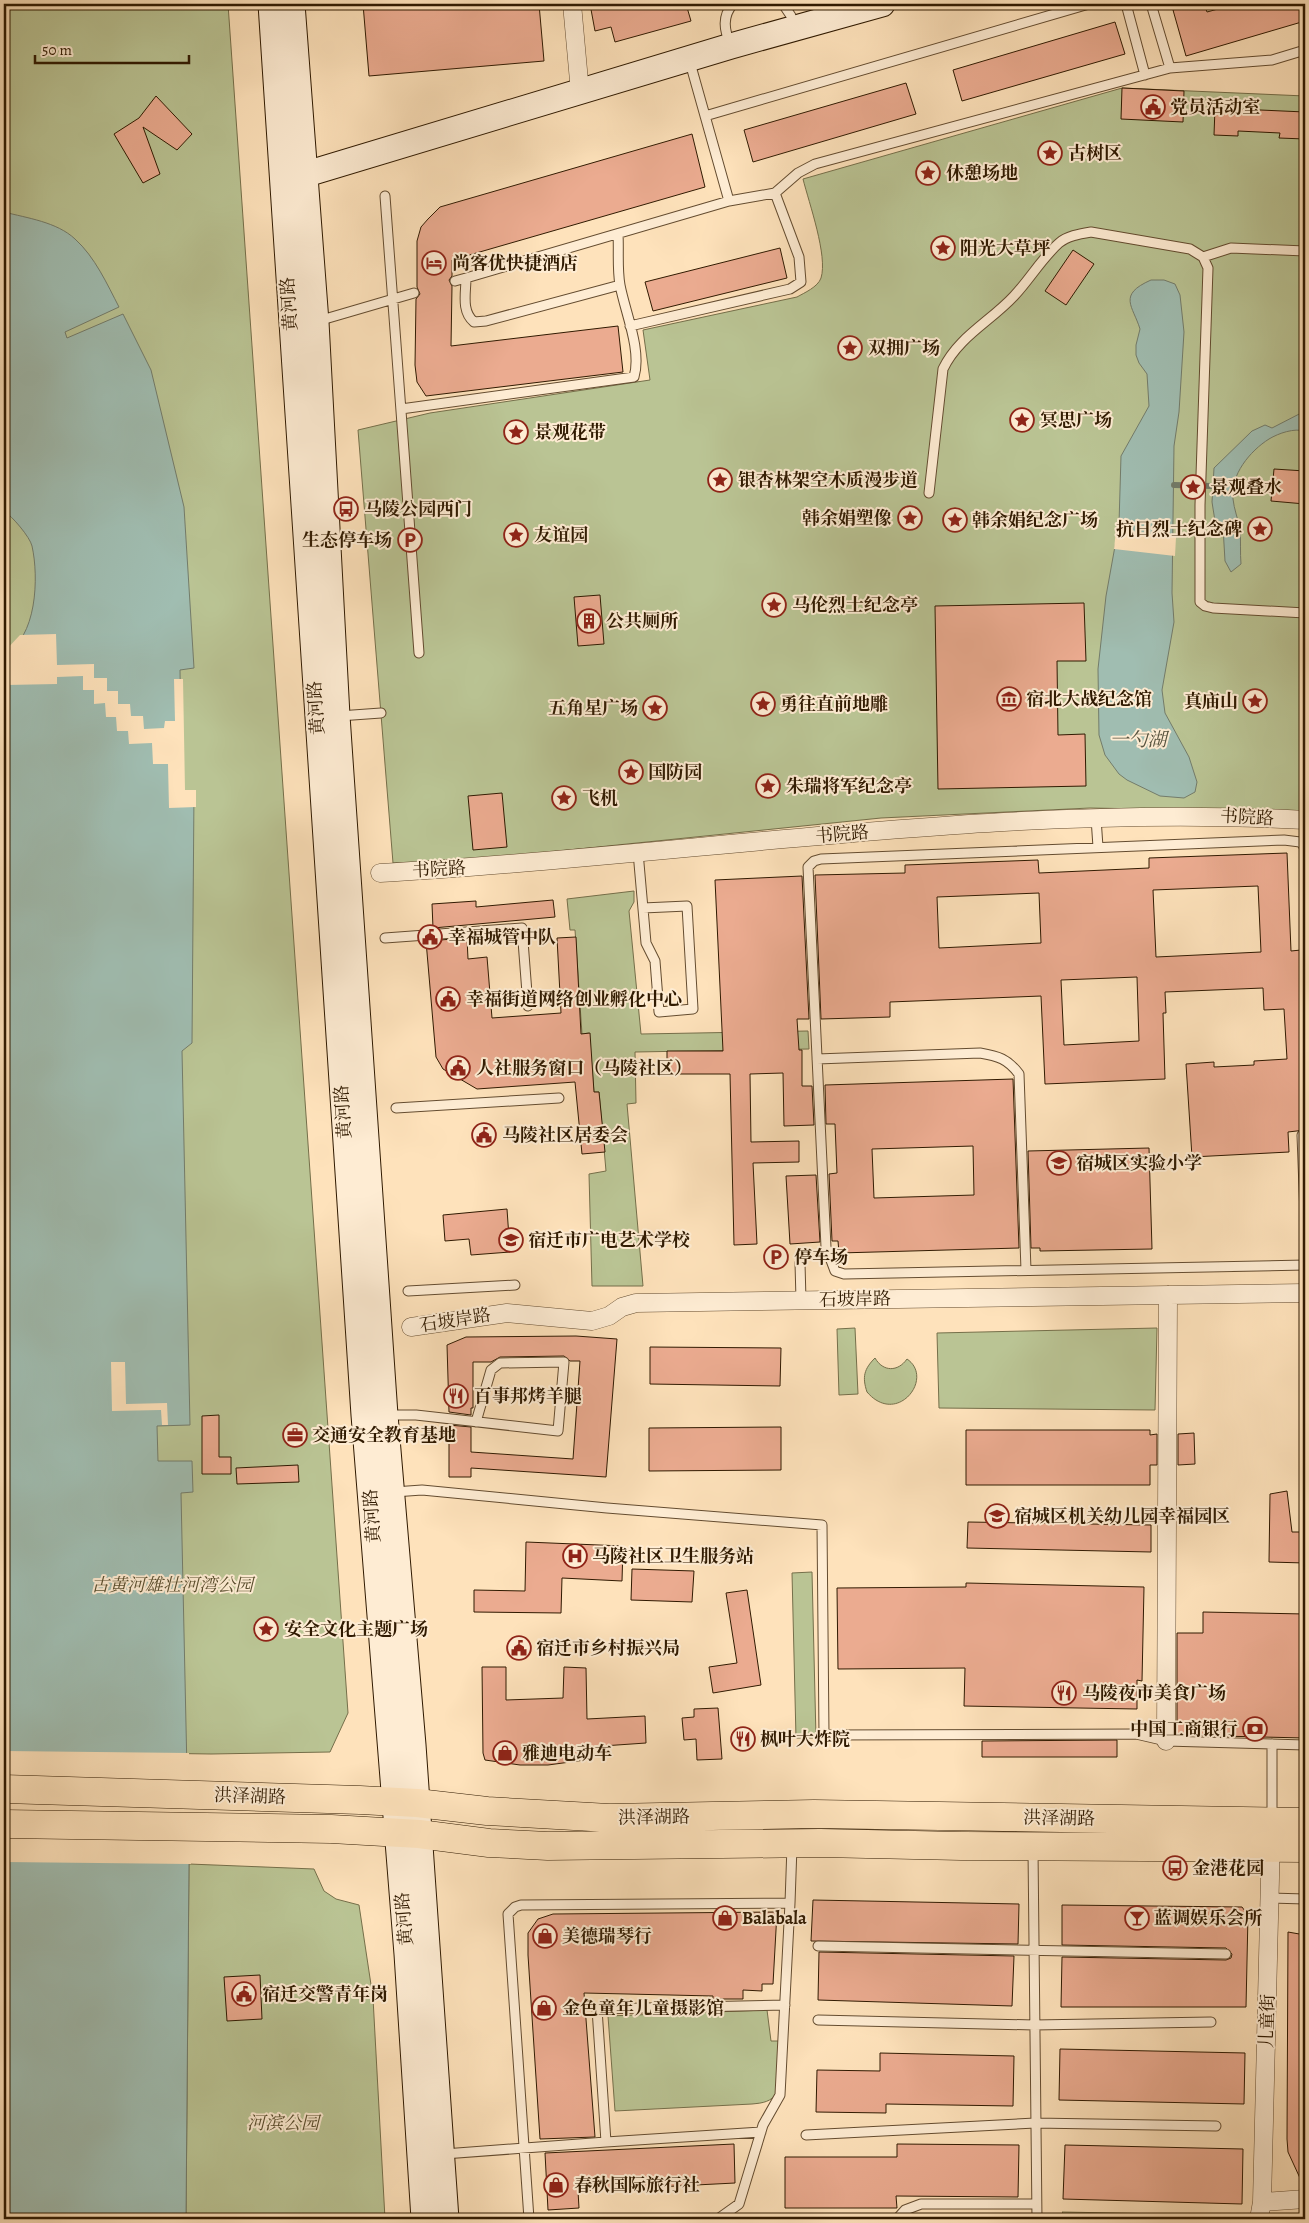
<svg xmlns="http://www.w3.org/2000/svg" width="1309" height="2223" font-family="Alegreya,'Noto Serif SC',serif">
<style>
.green{fill:#bac494;stroke:#756f4a}
.water{fill:#a0bdb1;stroke:#737c6b}
.pier{fill:#fee2bb}
.lines{fill:none;stroke-linecap:round;stroke-linejoin:round}
.stream{stroke:#737c6b;stroke-width:6}
.building{fill:#ebab90;stroke:#301a01;fill-rule:evenodd}
.lane-casing{stroke:#644c30;stroke-width:11}
.street-casing{stroke:#644c30;stroke-width:19}
.secondary-casing{stroke:#301a01;stroke-width:27}
.primary-casing{stroke:#301a01;stroke-width:29}
.lane{stroke:#feecd3;stroke-width:9}
.street{stroke:#feecd3;stroke-width:18}
.secondary{stroke:#feecd3;stroke-width:25}
.primary{stroke:#fee2bb;stroke-width:28}
.labels{text-anchor:middle;stroke-width:4;stroke-linejoin:round;paint-order:stroke}
.poi-label{font-size:18px;font-weight:bold;fill:#301a01;stroke:#feecd3;text-anchor:start}
.street-label{font-size:18px;fill:#301a01;stroke:#feecd3}
.park-label{font-size:18px;font-style:italic;fill:#594d2d;stroke:#feecd3}
.water-label{font-size:19px;font-style:italic;fill:#57533f;stroke:#feecd3}
</style>
<rect width="100%" height="100%" fill="#fee2bb"/>
<filter id="stains"><feTurbulence type="fractalNoise" baseFrequency=".004" numOctaves="4"/><feColorMatrix values="0 0 0 0 .2 0 0 0 0 .09 0 0 0 0 .02 0 0 0 .5 -.17"/></filter>
<radialGradient id="worn" r=".72"><stop offset=".6" stop-color="#630" stop-opacity="0"/><stop offset="1" stop-color="#630" stop-opacity=".3"/></radialGradient>
<path class="green" d="M4,4H228L348,1713L330,1752L211,1754L4,1751Z
M1122,88L1305,96V812L1090,808L881,818L461,861L393,863L358,430L430,413L650,380L643,330L797,297C804,293 818,287 821,278C828,256 809,203 803,179Z
M634,891V902L629,911L641,1034L808,1031L809,1049L635,1052L636,1103L627,1104L643,1286H592L589,1174L606,1171L599,1092H594L589,1033L582,1034L575,930H570L567,899Z
M855,1328L858,1394L839,1395L837,1329Z
M1157,1328L1155,1410L939,1408L937,1333Z
M875,1358C883,1372 898,1372 907,1359C935,1378 897,1427 867,1392C862,1377 864,1369 875,1358Z
M812,1572L816,1738H796L792,1573Z
M189,1864L314,1869L324,1891L336,1899L359,1905L373,1998L385,2219H186Z
M767,2010L771,2041H780L778,2092C771,2102 763,2103 752,2104L615,2111L608,2016Z
M1062,2212L1219,2215L1221,2219H1069Z"/>
<path class="water" d="M4,212C27,218 57,222 75,239C95,257 107,284 119,307L65,332L67,338L123,314L151,370L184,507L194,668L180,670L182,793L194,792L192,1043L182,1051L190,1425L157,1426L158,1461H192L193,1492L181,1493L189,1864L186,2219H4V654C37,639 39,577 32,546C30,537 12,516 4,511Z
M1151,280H1164L1175,284L1180,295L1184,332L1179,412L1174,446L1172,593L1174,622L1162,690L1165,713L1189,757L1197,782L1195,792L1184,798L1160,796L1127,780L1119,774L1105,755L1099,735L1098,669L1106,596L1119,524L1121,456L1149,406L1147,374L1139,363L1136,355V345L1140,329C1133,306 1117,295 1151,280Z
M1305,411V431C1294,428 1279,433 1269,439C1250,451 1230,475 1233,499C1234,509 1238,519 1240,529C1241,541 1240,553 1241,564L1231,572L1225,561L1223,527L1215,521L1212,502L1214,468L1252,431L1265,425L1272,428Z"/>
<path class="pier" d="M1116,530L1176,537L1175,556L1114,549Z
M56,634L57,665L94,664V678H107V691H118V704H130L131,716H143L144,729L164,728L165,721H175L174,679H183L185,790H196V807L169,808L168,764H153L152,743L129,744L128,731H117L116,717H106L105,703L94,704V690H83V676L57,677V684L6,685L5,651L20,635Z
M111,1362H125L126,1404L167,1403L168,1425H162L161,1410L112,1411Z
M4,1751L189,1753L191,1864L4,1862Z"/>
<g class="lines">
<path class="stream" d="M1174,485L1212,486"/>
</g>
<path class="building" d="M363,4H539L544,61L369,76Z
M590,4H686L691,21L615,42L611,27L595,31Z
M1193,4H1204L1207,12L1236,4H1305V21L1186,56L1173,10Z
M1115,22L1125,54L962,101L953,70Z
M906,83L916,114L753,162L744,130Z
M1122,88L1184,91L1183,122L1121,119Z
M156,96L192,134L177,150L143,127L160,174L143,183L114,134L139,118Z
M1215,108L1305,112V139L1279,138L1280,133L1238,131V136L1214,135Z
M692,134L705,187L452,260V276L449,280L452,286L451,346L618,326L623,372L426,396L417,382L415,365L416,299L420,294L417,287V241L421,227L428,219L440,207Z
M780,248L787,278L653,311L645,282Z
M1073,250L1094,264L1066,305L1045,291Z
M1274,469L1305,471V504L1271,501Z
M600,595L604,644L578,646L574,597Z
M1084,603L1086,661H1057L1058,735L1085,734L1086,786L938,789L935,606Z
M502,793L507,847L473,850L468,796Z
M1287,853L1291,951L1301,950L1302,990H1305V1130L1288,1132L1289,1152L1192,1157L1186,1064L1214,1062V1067L1254,1065V1061L1287,1059L1284,1009L1264,1010L1263,988L1165,992L1166,1013H1163L1165,1079L1045,1084L1041,996L890,1002V1017L821,1019L815,875L905,873V865L1038,860L1039,873L1149,868V858ZM1258,886L1261,952L1156,957L1153,890ZM1039,893L1041,943L939,948L937,897ZM1137,977L1139,1041L1064,1045L1061,980Z
M802,876L809,1019H797L799,1050H802V1086H812L814,1125L784,1126L783,1073L750,1074L751,1142L799,1141V1162L753,1163L757,1244L734,1245L730,1074H667V1051H723L715,880Z
M553,900L555,917L433,928L432,904L476,901V907Z
M576,937L581,1034L590,1033L594,1092H599L605,1152L582,1154L575,1082L477,1089L443,1069L436,1057L426,941L467,938L468,959L487,957L492,1018L561,1013L557,938Z
M1013,1079L1019,1248L839,1253L838,1241H832L829,1174L837,1173L835,1124H826L825,1085ZM973,1146L974,1195L874,1198L872,1149Z
M1149,1148L1152,1249L1040,1251V1248H1031L1028,1151Z
M816,1175L820,1242L790,1244L786,1176Z
M507,1209L510,1252L471,1255L469,1239L445,1241L443,1215Z
M576,1336L617,1339L606,1477L471,1468V1477H449V1425L471,1427V1452L573,1459L580,1361H570L564,1356L500,1357L491,1362H473V1408H471V1415L449,1412L447,1345L466,1337Z
M650,1347L781,1348L780,1386L650,1384Z
M219,1415V1457H231V1474H202V1416Z
M781,1427V1470L649,1471V1428Z
M966,1430H1150V1435L1157,1434V1465H1150V1485H966Z
M1194,1433L1195,1464L1178,1465V1434Z
M298,1465L299,1482L237,1484L236,1468Z
M1287,1491L1292,1532H1305V1563L1269,1562L1270,1494Z
M968,1522L1151,1525V1552L967,1548Z
M526,1542L623,1546L622,1581L562,1578L561,1613L474,1612V1590L525,1591Z
M632,1569L694,1571L692,1602L631,1600Z
M966,1583L1144,1587L1142,1681L1137,1680V1709L964,1706L965,1668L838,1669L837,1588L966,1587Z
M747,1590L761,1685L713,1693L709,1667L737,1663L726,1593Z
M1203,1612L1305,1614V1738L1177,1735V1633H1203Z
M482,1667H506V1700L563,1698L564,1667L586,1668L587,1719L645,1716L646,1743L588,1747L585,1760L548,1765H520L485,1760L483,1753Z
M718,1708L722,1759L697,1760L696,1739L684,1740L682,1718L694,1717V1709Z
M1117,1740V1757H982V1741Z
M813,1900L1019,1904L1018,1944L811,1941Z
M1062,1905L1242,1907L1248,1915L1246,2007H1061L1062,1957L1226,1960L1231,1958L1232,1954L1226,1948L1062,1945Z
M777,1912L773,1984H762V1991L743,1990V1999H713V1996L584,1993L595,2137L540,2139L528,1955V1933L538,1919L553,1914Z
M1288,1932L1305,1935V2189L1288,2152L1287,2139Z
M819,1952L1014,1956L1012,2006L818,2000Z
M260,1975L262,2019L227,2021L224,1977Z
M1060,2049L1245,2053L1244,2104L1059,2100Z
M880,2053L1014,2056L1013,2106L886,2104V2113L816,2112L817,2070L880,2071Z
M734,2144L735,2183L578,2191L579,2208L548,2210L545,2153Z
M897,2144L1019,2145L1018,2197L896,2196L897,2208H785V2157H897Z
M1065,2145L1243,2149L1242,2204L1063,2199Z"/>
<g class="lines">
<g class="lane-casing">
<path id="lane" d="M783,4L791,16L792,26
M1126,4L1145,75
M1151,4L1170,68
M731,45C724,31 722,16 733,4
M689,59L729,201
M705,116L1089,4
M385,196L419,653
M1203,257L1231,248L1305,251
M466,278L729,201L775,193L798,173L815,164L1170,68L1272,60L1305,50
M455,281L466,278C466,293 461,311 474,322L486,321L620,285
M318,321L414,293
M630,326L790,289L801,282L799,257L775,193
M401,409L634,377C642,350 625,312 620,285C617,268 619,250 618,234
M929,493L943,369C958,337 991,321 1014,296C1030,279 1042,258 1059,243C1067,236 1079,234 1091,232L1190,249L1203,257L1208,268L1200,505V602L1205,606L1213,608L1305,613
M339,716L381,713
M1096,818L1098,847
M1305,847L1300,842L1284,840L821,859L814,861L808,867L826,1247L835,1271L844,1274L1305,1265
M638,852L646,943L655,961L659,1012L693,1009L687,906L643,908
M385,938L522,928L528,1006
M817,1059L980,1053C998,1056 1008,1059 1019,1074L1026,1270
M396,1108L559,1098
M1302,1135L1305,1215
M800,1263L801,1300
M408,1291L515,1285
M387,1415H416L558,1431L564,1362L500,1363L491,1370L476,1422
M394,1492L422,1490L607,1508L822,1525L824,1735L1136,1734L1166,1741L1305,1745
M1272,1819V1744
M1033,1850L1037,2219
M1270,1898L1305,1899
M790,1903L792,1846
M818,1946L1226,1954
M818,2020L1034,2025L1211,2022
M761,2132L606,2142L597,2009L785,2005
M806,2135L1035,2123L1216,2126
M444,2154L606,2142
M529,2219L508,1914L515,1907L521,1905L790,1903L780,2095L763,2125L739,2204L718,2219
M897,2219L905,2210L921,2204H1036"/>
</g>
<g class="street-casing">
<path id="street" d="M572,4L580,92
M380,873C688,856 996,803 1305,820
M411,1327L507,1313L592,1321L609,1316L622,1307L636,1303L1305,1293
M1166,1741L1168,1295
M1262,2202L1305,2199
M1259,2219L1262,2202L1271,1837"/>
</g>
<g class="secondary-casing">
<path id="secondary" d="M271,4L364,1415L407,1954L424,2219
M292,4L316,322L337,716L385,1415L413,1745L446,2219
M290,179L731,46L882,4"/>
</g>
<g class="primary-casing">
<path id="primary" d="M4,1789L360,1800L417,1803L487,1811L609,1818L814,1814L1305,1822
M4,1824L331,1829L419,1834L489,1843L548,1846L820,1843L961,1846L1305,1848"/>
</g>
<use href="#lane" class="lane"/>
<use href="#street" class="street"/>
<use href="#secondary" class="secondary"/>
<use href="#primary" class="primary"/>
</g>
<defs>
<g id="civic-ring" transform="scale(1.25)"><circle r="9.5" fill="#feecd3" stroke="#8f2418" stroke-width="1.5"/><path d="M-.6-6.5H3V-4.5H.6V-3L4-1V1h2V6H-6V1h2V-1L-.6-3ZM-1.2 2.5V6h2.4V2.5Z" fill="#8f2418"/></g>
<g id="sight-ring" transform="scale(1.25)"><circle r="9.5" fill="#feecd3" stroke="#8f2418" stroke-width="1.5"/><path d="M0-6L1.8-2.2L6-1.7L2.9 1.2L3.7 5.4L0 3.3L-3.7 5.4L-2.9 1.2L-6-1.7L-1.8-2.2Z" fill="#8f2418"/></g>
<g id="hotel-ring" transform="scale(1.25)"><circle r="9.5" fill="#feecd3" stroke="#8f2418" stroke-width="1.5"/><path d="M-6-4.5h1.5V1H6V5H4.5V3h-9V5H-6ZM-4 0a1.8 1.8 0 1 1 3.6 0ZM.5 0V-2.5h3Q6-2.5 6 0Z" fill="#8f2418"/></g>
<g id="bus-ring" transform="scale(1.25)"><circle r="9.5" fill="#feecd3" stroke="#8f2418" stroke-width="1.5"/><path d="M-5-6H5V4H4V6H2V4H-2V6H-4V4H-5ZM-3.5-4V0h7V-4ZM-3.5 1.2v1.5H-2V1.2ZM2 1.2v1.5H3.5V1.2Z" fill="#8f2418"/></g>
<g id="parking-ring" transform="scale(1.25)"><circle r="9.5" fill="#feecd3" stroke="#8f2418" stroke-width="1.5"/><path d="M-3.5-5.5H1a3.5 3.5 0 0 1 0 7H-1V5.5H-3.5ZM-1-3.4V-.6H.8a1.4 1.4 0 0 0 0-2.8Z" fill="#8f2418"/></g>
<g id="building-ring" transform="scale(1.25)"><circle r="9.5" fill="#feecd3" stroke="#8f2418" stroke-width="1.5"/><path d="M-4-6H4V6H1V3H-1V6H-4ZM-2.5-4.3h1.7v1.8h-1.7ZM.8-4.3h1.7v1.8H.8ZM-2.5-1h1.7V.8h-1.7ZM.8-1h1.7V.8H.8Z" fill="#8f2418"/></g>
<g id="museum-ring" transform="scale(1.25)"><circle r="9.5" fill="#feecd3" stroke="#8f2418" stroke-width="1.5"/><path d="M0-6L6-3V-2H-6V-3ZM-5-1h2V3h-2ZM-1-1h2V3h-2ZM3-1h2V3H3ZM-6 4H6V6H-6Z" fill="#8f2418"/></g>
<g id="school-ring" transform="scale(1.25)"><circle r="9.5" fill="#feecd3" stroke="#8f2418" stroke-width="1.5"/><path d="M0-5L7-2L0 1L-7-2ZM-4 1L0 2.5L4 1V4Q0 6-4 4Z" fill="#8f2418"/></g>
<g id="restaurant-ring" transform="scale(1.25)"><circle r="9.5" fill="#feecd3" stroke="#8f2418" stroke-width="1.5"/><path d="M-5-6h1v4h1v-4h1v4h1v-4h1v5L-1.5 .5V6h-2V.5L-5-1ZM5-6V6H3V1.5H1.5Q1.5-4 5-6Z" fill="#8f2418"/></g>
<g id="office-ring" transform="scale(1.25)"><circle r="9.5" fill="#feecd3" stroke="#8f2418" stroke-width="1.5"/><path d="M-6-3h4V-5.5h4V-3h4V5H-6ZM-1-4.5V-3h2v-1.5ZM-6 0V1H6V0Z" fill="#8f2418"/></g>
<g id="hospital-ring" transform="scale(1.25)"><circle r="9.5" fill="#feecd3" stroke="#8f2418" stroke-width="1.5"/><path d="M-5-5h3v3.5h4V-5h3V5h-3V1.5h-4V5h-3Z" fill="#8f2418"/></g>
<g id="bank-ring" transform="scale(1.25)"><circle r="9.5" fill="#feecd3" stroke="#8f2418" stroke-width="1.5"/><path d="M-6-4H6V4H-6ZM0-2.3a2.3 2.3 0 1 0 0 4.6a2.3 2.3 0 1 0 0-4.6Z" fill="#8f2418"/></g>
<g id="shop-ring" transform="scale(1.25)"><circle r="9.5" fill="#feecd3" stroke="#8f2418" stroke-width="1.5"/><path d="M-5-2.5h2.3a2.7 3.5 0 0 1 5.4 0H5L5.5 6h-11ZM-1.5-2.5h3a1.5 2.3 0 0 0-3 0Z" fill="#8f2418"/></g>
<g id="bar-ring" transform="scale(1.25)"><circle r="9.5" fill="#feecd3" stroke="#8f2418" stroke-width="1.5"/><path d="M-6-5H6L.8 .8V4.5H3.5V6h-7V4.5H-.8V.8Z" fill="#8f2418"/></g>
</defs>
<g fill-rule="evenodd">
<use href="#civic-ring" x="1153" y="107"/>
<use href="#sight-ring" x="1050" y="153"/>
<use href="#sight-ring" x="928" y="173"/>
<use href="#sight-ring" x="943" y="248"/>
<use href="#hotel-ring" x="434" y="263"/>
<use href="#sight-ring" x="850" y="348"/>
<use href="#sight-ring" x="1022" y="420"/>
<use href="#sight-ring" x="516" y="432"/>
<use href="#sight-ring" x="720" y="480"/>
<use href="#sight-ring" x="1193" y="487"/>
<use href="#bus-ring" x="346" y="509"/>
<use href="#sight-ring" x="910" y="518"/>
<use href="#sight-ring" x="955" y="520"/>
<use href="#sight-ring" x="1260" y="529"/>
<use href="#sight-ring" x="516" y="535"/>
<use href="#parking-ring" x="410" y="540"/>
<use href="#sight-ring" x="774" y="605"/>
<use href="#building-ring" x="589" y="621"/>
<use href="#museum-ring" x="1009" y="699"/>
<use href="#sight-ring" x="1255" y="701"/>
<use href="#sight-ring" x="763" y="704"/>
<use href="#sight-ring" x="655" y="708"/>
<use href="#sight-ring" x="631" y="772"/>
<use href="#sight-ring" x="768" y="786"/>
<use href="#sight-ring" x="564" y="798"/>
<use href="#civic-ring" x="430" y="937"/>
<use href="#civic-ring" x="448" y="999"/>
<use href="#civic-ring" x="458" y="1068"/>
<use href="#civic-ring" x="484" y="1135"/>
<use href="#school-ring" x="1059" y="1163"/>
<use href="#school-ring" x="511" y="1240"/>
<use href="#parking-ring" x="776" y="1257"/>
<use href="#restaurant-ring" x="456" y="1396"/>
<use href="#office-ring" x="295" y="1435"/>
<use href="#school-ring" x="997" y="1516"/>
<use href="#hospital-ring" x="575" y="1556"/>
<use href="#sight-ring" x="266" y="1629"/>
<use href="#civic-ring" x="519" y="1648"/>
<use href="#restaurant-ring" x="1064" y="1693"/>
<use href="#bank-ring" x="1255" y="1729"/>
<use href="#restaurant-ring" x="743" y="1739"/>
<use href="#shop-ring" x="505" y="1753"/>
<use href="#bus-ring" x="1175" y="1868"/>
<use href="#shop-ring" x="725" y="1918"/>
<use href="#bar-ring" x="1137" y="1918"/>
<use href="#shop-ring" x="545" y="1936"/>
<use href="#civic-ring" x="244" y="1994"/>
<use href="#shop-ring" x="544" y="2008"/>
<use href="#shop-ring" x="556" y="2185"/>
</g>
<g class="labels">
<g class="poi-label">
<text x="1170" y="113">党员活动室</text>
<text x="1068" y="159">古树区</text>
<text x="946" y="179">休憩场地</text>
<text x="960" y="254">阳光大草坪</text>
<text x="452" y="269">尚客优快捷酒店</text>
<text x="868" y="354">双拥广场</text>
<text x="1040" y="426">冥思广场</text>
<text x="534" y="438">景观花带</text>
<text x="738" y="486">银杏林架空木质漫步道</text>
<text x="1210" y="493">景观叠水</text>
<text x="364" y="515">马陵公园西门</text>
<text x="892" y="524" text-anchor="end">韩余娟塑像</text>
<text x="972" y="526">韩余娟纪念广场</text>
<text x="1242" y="535" text-anchor="end">抗日烈士纪念碑</text>
<text x="534" y="541">友谊园</text>
<text x="392" y="546" text-anchor="end">生态停车场</text>
<text x="792" y="611">马伦烈士纪念亭</text>
<text x="606" y="627">公共厕所</text>
<text x="1026" y="705">宿北大战纪念馆</text>
<text x="1238" y="707" text-anchor="end">真庙山</text>
<text x="780" y="710">勇往直前地雕</text>
<text x="638" y="714" text-anchor="end">五角星广场</text>
<text x="648" y="778">国防园</text>
<text x="786" y="792">朱瑞将军纪念亭</text>
<text x="582" y="804">飞机</text>
<text x="448" y="943">幸福城管中队</text>
<text x="466" y="1005">幸福街道网络创业孵化中心</text>
<text x="476" y="1074">人社服务窗口（马陵社区）</text>
<text x="502" y="1141">马陵社区居委会</text>
<text x="1076" y="1169">宿城区实验小学</text>
<text x="528" y="1246">宿迁市广电艺术学校</text>
<text x="794" y="1263">停车场</text>
<text x="474" y="1402">百事邦烤羊腿</text>
<text x="312" y="1441">交通安全教育基地</text>
<text x="1014" y="1522">宿城区机关幼儿园幸福园区</text>
<text x="592" y="1562">马陵社区卫生服务站</text>
<text x="284" y="1635">安全文化主题广场</text>
<text x="536" y="1654">宿迁市乡村振兴局</text>
<text x="1082" y="1699">马陵夜市美食广场</text>
<text x="1238" y="1735" text-anchor="end">中国工商银行</text>
<text x="760" y="1745">枫叶大炸院</text>
<text x="522" y="1759">雅迪电动车</text>
<text x="1192" y="1874">金港花园</text>
<text x="742" y="1924">Balabala</text>
<text x="1154" y="1924">蓝调娱乐会所</text>
<text x="562" y="1942">美德瑞琴行</text>
<text x="262" y="2000">宿迁交警青年岗</text>
<text x="562" y="2014">金色童年儿童摄影馆</text>
<text x="574" y="2191">春秋国际旅行社</text>
</g>
<g class="street-label">
<text transform="translate(289 304) rotate(-94)" y="6">黄河路</text>
<text transform="translate(316 708) rotate(-94)" y="6">黄河路</text>
<text transform="translate(1247 817) rotate(3)" y="6">书院路</text>
<text transform="translate(842 834) rotate(-5)" y="6">书院路</text>
<text transform="translate(439 869) rotate(-3)" y="6">书院路</text>
<text transform="translate(343 1112) rotate(-94)" y="6">黄河路</text>
<text transform="translate(855 1299) rotate(-1)" y="6">石坡岸路</text>
<text transform="translate(455 1320) rotate(-9)" y="6">石坡岸路</text>
<text transform="translate(372 1516) rotate(-94)" y="6">黄河路</text>
<text transform="translate(250 1796) rotate(2)" y="6">洪泽湖路</text>
<text transform="translate(654 1817) rotate(-1)" y="6">洪泽湖路</text>
<text transform="translate(1059 1818) rotate(1)" y="6">洪泽湖路</text>
<text transform="translate(404 1919) rotate(-95)" y="6">黄河路</text>
<text transform="translate(1267 2021) rotate(-88)" y="6">儿童街</text>
</g>
<g class="park-label">
<text x="172" y="1591">古黄河雄壮河湾公园</text>
<text x="283" y="2129">河滨公园</text>
</g>
<g class="water-label">
<text x="1138" y="746">一勺湖</text>
</g>
</g>
<rect width="1309" height="2223" fill="none" stroke="#fee2bb" stroke-width="20"/>
<rect x="5" y="5" width="1299" height="2213" fill="none" stroke="#301a01" stroke-width="2.5"/>
<rect x="10" y="10" width="1289" height="2203" fill="none" stroke="#301a01"/>
<path d="M35 55v8h154v-8" fill="none" stroke="#301a01" stroke-width="2.5"/>
<text x="42" y="55" font-size="15" fill="#301a01" stroke="#feecd3" stroke-width="4" paint-order="stroke">50 m</text>
<rect width="100%" height="100%" filter="url(#stains)"/>
<rect width="100%" height="100%" fill="url(#worn)"/>
</svg>
